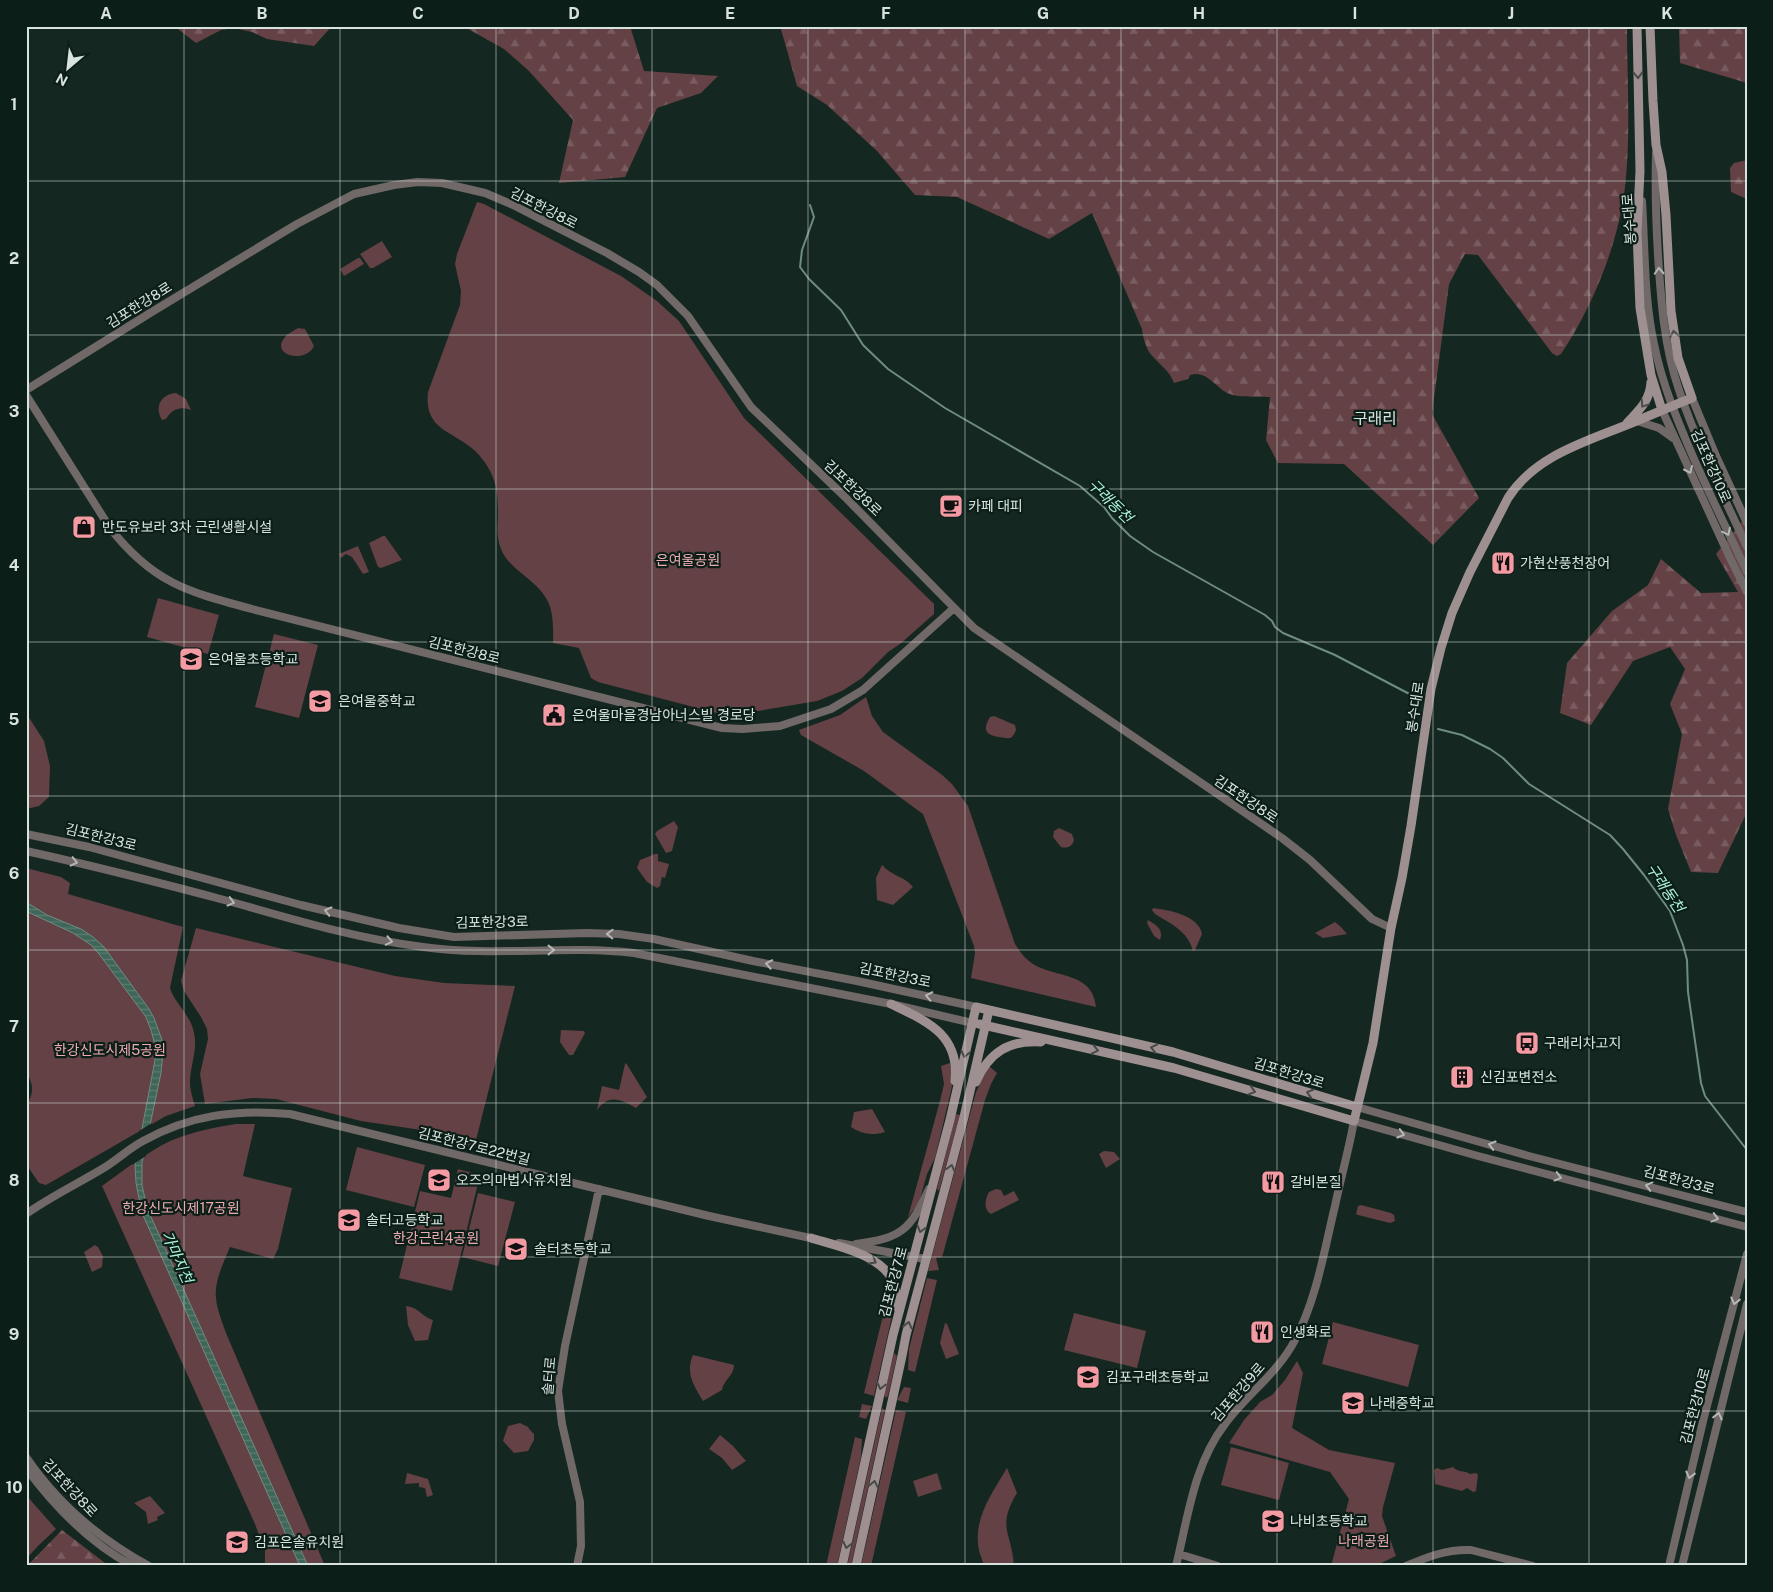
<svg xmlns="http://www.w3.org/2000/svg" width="1773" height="1592" font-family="'Public Sans','Noto Sans KR',sans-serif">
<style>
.green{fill:#634144}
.forest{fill:url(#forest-firs)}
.water{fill:url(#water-rules);stroke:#6e8c81}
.pier{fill:#152721}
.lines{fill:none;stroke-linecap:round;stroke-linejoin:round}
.stream{stroke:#6e8c81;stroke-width:2}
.tertiary{stroke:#716868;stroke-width:8}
.secondary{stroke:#9e8f90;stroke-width:9}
.oneway{stroke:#464b48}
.oneway2{stroke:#b4b8b5}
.grid{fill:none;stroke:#d8e3df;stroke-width:1;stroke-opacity:0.55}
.labels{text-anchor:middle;stroke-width:4.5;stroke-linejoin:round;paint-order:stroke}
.street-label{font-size:14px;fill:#d8e3df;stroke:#0c1e18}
.poi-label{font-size:14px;fill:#d8e3df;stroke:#0c1e18;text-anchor:start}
.park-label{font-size:14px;fill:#edaab0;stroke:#0c1e18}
.water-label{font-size:15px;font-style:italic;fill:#adf4db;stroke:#0c1e18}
.quarter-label{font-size:16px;fill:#d8e3df;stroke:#0c1e18}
.neatline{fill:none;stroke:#d8e3df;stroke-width:2}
.grid-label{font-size:16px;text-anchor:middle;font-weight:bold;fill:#d8e3df}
</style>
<defs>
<pattern id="forest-firs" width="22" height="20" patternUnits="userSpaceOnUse" patternTransform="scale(1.25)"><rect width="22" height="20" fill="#634144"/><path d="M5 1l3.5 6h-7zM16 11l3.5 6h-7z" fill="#795c5f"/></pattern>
<pattern id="water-rules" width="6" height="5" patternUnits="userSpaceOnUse" patternTransform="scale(1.25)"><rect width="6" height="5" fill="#406659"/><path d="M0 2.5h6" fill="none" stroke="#5b7c70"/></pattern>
</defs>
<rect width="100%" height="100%" fill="#152721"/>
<path class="green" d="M477,202L484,204L621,276L657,301L679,321L744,418L934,604V614L900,644L888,652L862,678L842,691L817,701L728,716L598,682L591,678L579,648L553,643C554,604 550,596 520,572C512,565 505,559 501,549C497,539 497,529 498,519C498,492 497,476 479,455C458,431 423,433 428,392L460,305L461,291L455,264L457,254Z
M382,241L392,257L373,268H370L360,254Z
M358,258H360L364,264L344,276L340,269Z
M298,328L305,329L314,346C306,364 269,356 285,337C288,333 294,331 298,328Z
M176,393L186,399L191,410C180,406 172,409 166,419L162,420C154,407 161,394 176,393Z
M383,536H385L402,560L381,568L378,567L369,543Z
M358,546L369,572L363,574L352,557L346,554L341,558L339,554Z
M158,598L219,615L208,654L147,637Z
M274,634L318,645L299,718L255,707Z
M866,697L872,716L883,732L941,774L952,784L968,806L1015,944C1020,952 1025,959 1033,964C1056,978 1093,972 1096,1007L971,978L975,953L974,946L923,814L864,771L801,735L799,730L840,715Z
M26,713L44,741L50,766L49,797L39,806L26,809Z
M994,716L1015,725L1016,730C1015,732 1014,735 1012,737C1008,740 1003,737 999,737C986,735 982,730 990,717Z
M674,821L678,827L672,851L666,853L655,834L657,831Z
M1059,828L1072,834L1074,840C1073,846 1067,849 1061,847L1053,837L1054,831Z
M655,854H658V861L669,864L665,878L662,877L660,886L657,888L647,882L637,868L640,860Z
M882,865C892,876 906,877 913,887L893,905L877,900L876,878Z
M26,868L61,877L70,883L68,894L183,927L170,988C175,1004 191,1015 194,1033C198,1050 190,1066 190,1083C190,1090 193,1099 195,1106L166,1116L46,1185L39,1183L26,1164V1106C34,1094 34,1084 26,1072Z
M1153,908C1168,910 1199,915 1202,934L1195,950L1193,951C1188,931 1171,924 1155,914L1152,910Z
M1148,920C1156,925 1164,929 1160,940L1154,936L1147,923Z
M1335,922L1341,927L1347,934L1323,938L1315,933Z
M196,928L395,976L444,983L515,986L474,1148L450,1138L428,1131L361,1121L276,1099L252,1098L205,1104L200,1074L208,1039L207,1029L201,1017L184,991L181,981Z
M561,1030L584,1031L585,1033L573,1055H569L560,1042Z
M626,1063L647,1097L636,1108C621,1100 610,1093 597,1110L602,1086L619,1090L625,1064Z
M950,1063L953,1080L951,1091L935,1158L927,1174L919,1203L908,1217L940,1101L944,1084L941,1066Z
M989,1066L997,1073L991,1084L985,1100L943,1254L942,1257L936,1258L939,1270L928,1271L976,1092Z
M872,1109L885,1132C872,1136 861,1134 851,1127L854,1112Z
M956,1114L960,1115L939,1191L937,1189Z
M236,1124H255L243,1176L292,1188L278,1249L273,1259L230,1247C224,1262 214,1281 216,1298C217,1310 222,1321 226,1333L325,1566H265V1551L255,1524L102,1186C121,1172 141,1157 162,1145C185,1133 211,1128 236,1124Z
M357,1147L425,1165L414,1207L346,1190Z
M1104,1151L1114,1152L1120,1159L1106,1168L1099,1154Z
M458,1169L480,1175L452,1291L399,1278L420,1191L451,1198Z
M996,1189L1001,1190L1004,1196L1014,1191L1019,1200L991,1214C983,1209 985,1199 989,1192Z
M478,1193L515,1202L498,1266L462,1257Z
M1361,1205L1391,1213L1394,1215L1395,1221L1390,1223L1358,1215L1356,1214L1358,1206Z
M95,1245L98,1247L103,1256L102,1267L92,1272L84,1252Z
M927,1278L937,1280L915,1372L908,1370L909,1349Z
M889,1291L894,1307L874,1396L864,1393Z
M406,1306C420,1308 422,1317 433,1320L428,1340L415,1341L408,1325Z
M1074,1313L1146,1331L1137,1368L1064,1350Z
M1333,1322L1419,1345L1408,1387L1322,1364Z
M945,1323L947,1324L959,1354L946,1359L940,1343Z
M894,1353L897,1356L888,1396L886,1398L884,1395Z
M693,1355L734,1365C734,1376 724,1379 722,1390L703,1401C694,1386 685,1373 693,1355Z
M1297,1361L1303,1373L1292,1428L1329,1450L1395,1463L1383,1507L1382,1516L1396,1556L1375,1566H1331L1349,1499L1330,1472L1229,1443L1244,1420L1260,1402L1272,1395L1285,1380Z
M904,1387L911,1388L908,1403L897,1400Z
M862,1404L872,1406L866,1419L859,1417Z
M882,1408L885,1410L851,1566H847Z
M896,1410L906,1412L871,1566H861Z
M520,1423L528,1427L530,1430L534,1434V1440L528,1451L514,1453L503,1441L508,1426Z
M720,1435L733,1446L746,1461L732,1470L722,1458L709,1449Z
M855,1437L862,1439L861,1457L837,1566H826Z
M1231,1447L1289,1463L1279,1500L1221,1485Z
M1453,1467C1458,1473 1464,1470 1470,1474L1476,1473L1478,1475L1476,1491L1473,1492L1467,1488L1462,1491L1435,1484L1434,1470L1437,1468L1442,1470Z
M1007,1468L1017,1493C996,1528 1012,1532 1014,1566H984C982,1558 978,1551 978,1543C975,1516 994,1490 1007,1468Z
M407,1473L428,1479L433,1495L427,1497L425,1488L419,1487V1483L405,1484Z
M937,1473L942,1489L918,1497L913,1481Z
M26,1495L56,1529L38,1546L26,1559Z
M150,1496L165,1513L157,1517L158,1520L148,1524L146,1512L134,1503Z"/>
<path class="forest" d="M174,26H332L314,46L267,39L252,32L234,28L221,30L196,43Z
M463,26H630L644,71L718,76L701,93L657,108L625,177L559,183L573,120L529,71L504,49Z
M778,26H1627C1627,80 1631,134 1625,187C1618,245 1593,306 1561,354L1557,356L1552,353L1478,255L1465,254L1449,284L1432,414L1479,498L1433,545L1344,464L1278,463L1266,440L1270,397C1259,396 1239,398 1230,394C1216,389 1207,369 1190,375L1188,379L1174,383C1169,369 1157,363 1149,352C1145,345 1143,337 1142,329L1092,213L1049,239L957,197L915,195L877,151L827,105L797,86L781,29Z
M1679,26H1747V83L1680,63Z
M1747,160V199L1731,192L1730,168L1734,163Z
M1747,515V812L1718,873L1691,872L1676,835L1668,809L1682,734L1670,704L1685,669L1670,647L1633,661L1591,725L1560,713L1567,663L1612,611L1648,585L1661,559L1701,593L1738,592L1716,554Z
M62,1530L109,1566H27Z"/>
<path class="water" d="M26,902L47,915L81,929L93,937L104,947L149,1009L154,1018L162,1040L163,1052L161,1073L142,1163V1185L147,1208L308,1566H300L142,1213L136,1183L135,1166L155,1060V1045L151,1030L146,1017L99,954L91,945L73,933L30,913L26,911Z"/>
<path class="pier" d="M152,1123L146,1156L132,1165L139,1131Z"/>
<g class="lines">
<path class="stream" d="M810,205L814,217L802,250L800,267L809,279L841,310L863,345L888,369L945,408L1080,486L1104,507L1112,518L1130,536L1153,552L1265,615L1272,621L1275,627L1283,633L1335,655L1419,699L1413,722
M1438,729L1462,735L1490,749L1503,758L1529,784L1610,835L1623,849L1644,875L1670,911L1683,945L1687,960L1688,992L1701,1083L1705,1096L1747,1150"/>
<path class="tertiary" d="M1656,153C1655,187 1656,221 1658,255C1661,301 1664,346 1679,390C1697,444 1723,495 1747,547
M1642,201C1645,248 1644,299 1654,344C1662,384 1678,422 1694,459C1711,497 1729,534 1747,572
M26,390L155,310L297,224L354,194L394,185L418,182L442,183L485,193L513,205L607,253L639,272L657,285L688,316L751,407L844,496L974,628L1282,838L1310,860L1372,919L1391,928
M26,395L110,528C153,583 188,592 252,609L722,728L743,729L780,726L831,709L863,690L954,608
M1692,398L1716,456L1747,523
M1662,410L1731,560L1747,592
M1637,421L1659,428L1673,438
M26,834L89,847L301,905L399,928L454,937L587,933L619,934L654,939L753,961L857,981L976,1007
M26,851C94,866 161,883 228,901C292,919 357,939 423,947C493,957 564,945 634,953L891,1004L977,1024
M1357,1107L1529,1156L1747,1212
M26,1214C50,1197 77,1184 102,1169C116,1161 128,1149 143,1141C190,1115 236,1109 290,1114L709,1216L815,1239
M839,1243L925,1259
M856,1244C902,1238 910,1230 929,1189
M26,1457C58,1504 99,1539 149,1566
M26,1468C55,1507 89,1543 133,1566
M1179,1554L1218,1566
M577,1566L581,1546L580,1502L562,1424L558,1391L565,1346L599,1189
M1176,1566C1188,1517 1194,1464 1225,1424C1247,1394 1278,1373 1295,1340C1317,1298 1324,1251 1335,1206C1341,1177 1349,1149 1354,1121L1478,1156L1747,1227
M1406,1566C1427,1557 1447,1549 1471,1550L1533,1566
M1669,1566L1704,1417L1747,1254
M1682,1566L1747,1304"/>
<path class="secondary" d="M1637,26L1640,171L1637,232L1640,308L1651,375L1662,410
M1627,423C1639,410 1650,401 1651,382
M891,1004C926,1021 960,1034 955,1081
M979,1024L1174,1068L1354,1121L1373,1043L1391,928L1402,878L1411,826L1431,689L1441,648L1452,613L1470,572L1508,498C1534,457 1582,443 1624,426C1647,417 1669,407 1692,398L1678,358L1671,311L1666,215L1662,172L1656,145L1653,101L1650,26
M976,1082C989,1052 1009,1040 1041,1042
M811,1238C837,1246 880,1254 893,1281C896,1289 897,1299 898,1308
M842,1566L893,1335L950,1120L976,1007L1173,1052L1357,1107
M856,1566L902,1356L906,1335L964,1117L989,1010"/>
</g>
<defs><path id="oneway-chevron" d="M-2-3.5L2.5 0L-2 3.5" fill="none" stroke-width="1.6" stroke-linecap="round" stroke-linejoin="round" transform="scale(1.25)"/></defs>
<g class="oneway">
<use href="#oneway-chevron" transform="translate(1638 75) rotate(89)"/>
<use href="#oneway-chevron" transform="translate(1674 334) rotate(-99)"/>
<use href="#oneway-chevron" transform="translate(1644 404) rotate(124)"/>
<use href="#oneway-chevron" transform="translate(1154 1048) rotate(-167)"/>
<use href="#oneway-chevron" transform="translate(1095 1050) rotate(13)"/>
<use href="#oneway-chevron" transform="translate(965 1054) rotate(103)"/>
<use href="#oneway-chevron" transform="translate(1252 1091) rotate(17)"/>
<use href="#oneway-chevron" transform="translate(1310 1093) rotate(-163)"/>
<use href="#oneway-chevron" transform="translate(951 1168) rotate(-75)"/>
<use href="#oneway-chevron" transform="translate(921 1229) rotate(106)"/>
<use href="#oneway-chevron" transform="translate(873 1261) rotate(31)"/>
<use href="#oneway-chevron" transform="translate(908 1325) rotate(-76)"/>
<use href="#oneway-chevron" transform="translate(881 1386) rotate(103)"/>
<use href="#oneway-chevron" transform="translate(874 1484) rotate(-78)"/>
<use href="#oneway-chevron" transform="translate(847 1545) rotate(103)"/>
</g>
<g class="oneway2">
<use href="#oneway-chevron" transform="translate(1659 271) rotate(-93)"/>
<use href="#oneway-chevron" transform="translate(1689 470) rotate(66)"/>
<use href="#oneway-chevron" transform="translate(1727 532) rotate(64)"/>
<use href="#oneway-chevron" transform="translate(74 862) rotate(13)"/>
<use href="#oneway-chevron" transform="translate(231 902) rotate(15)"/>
<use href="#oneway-chevron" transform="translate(328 911) rotate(-166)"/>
<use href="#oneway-chevron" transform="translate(610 934) rotate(-178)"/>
<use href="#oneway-chevron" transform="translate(389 941) rotate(11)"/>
<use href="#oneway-chevron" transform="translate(551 950)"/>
<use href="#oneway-chevron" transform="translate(769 964) rotate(-169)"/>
<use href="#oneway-chevron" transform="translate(929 996) rotate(-168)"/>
<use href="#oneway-chevron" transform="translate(1401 1134) rotate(16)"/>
<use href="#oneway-chevron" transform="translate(1492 1145) rotate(-164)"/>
<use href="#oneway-chevron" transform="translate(1558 1177) rotate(15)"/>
<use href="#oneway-chevron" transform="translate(1649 1186) rotate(-165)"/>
<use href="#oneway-chevron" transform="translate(1715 1218) rotate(15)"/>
<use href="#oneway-chevron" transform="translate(1735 1301) rotate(104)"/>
<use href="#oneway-chevron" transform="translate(1718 1416) rotate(-76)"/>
<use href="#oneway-chevron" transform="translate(1690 1475) rotate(104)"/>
</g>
<path class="grid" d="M184,26V1566M340,26V1566M496,26V1566M652,26V1566M808,26V1566M965,26V1566M1121,26V1566M1277,26V1566M1433,26V1566M1589,26V1566M26,181H1747M26,335H1747M26,489H1747M26,642H1747M26,796H1747M26,950H1747M26,1103H1747M26,1257H1747M26,1411H1747"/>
<defs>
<g id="cafe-square" transform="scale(1.25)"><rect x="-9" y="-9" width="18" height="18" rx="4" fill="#f49aa3" stroke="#0c1e18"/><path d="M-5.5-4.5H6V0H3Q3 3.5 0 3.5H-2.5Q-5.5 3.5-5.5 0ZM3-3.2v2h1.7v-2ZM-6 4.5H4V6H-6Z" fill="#111"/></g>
<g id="shop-square" transform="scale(1.25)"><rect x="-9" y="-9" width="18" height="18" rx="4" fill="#f49aa3" stroke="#0c1e18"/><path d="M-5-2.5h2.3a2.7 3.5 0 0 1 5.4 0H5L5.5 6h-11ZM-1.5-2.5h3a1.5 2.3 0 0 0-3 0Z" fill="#111"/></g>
<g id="restaurant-square" transform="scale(1.25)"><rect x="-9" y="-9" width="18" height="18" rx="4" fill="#f49aa3" stroke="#0c1e18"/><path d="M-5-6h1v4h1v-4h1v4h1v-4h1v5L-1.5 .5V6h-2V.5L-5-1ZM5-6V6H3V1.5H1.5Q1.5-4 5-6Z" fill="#111"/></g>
<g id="school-square" transform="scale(1.25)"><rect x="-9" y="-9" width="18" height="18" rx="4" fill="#f49aa3" stroke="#0c1e18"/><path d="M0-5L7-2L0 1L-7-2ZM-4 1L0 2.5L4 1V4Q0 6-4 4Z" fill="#111"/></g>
<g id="civic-square" transform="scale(1.25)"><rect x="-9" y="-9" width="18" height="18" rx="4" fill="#f49aa3" stroke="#0c1e18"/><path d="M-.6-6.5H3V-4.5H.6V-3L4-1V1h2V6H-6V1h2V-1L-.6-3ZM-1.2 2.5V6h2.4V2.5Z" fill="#111"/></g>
<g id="bus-square" transform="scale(1.25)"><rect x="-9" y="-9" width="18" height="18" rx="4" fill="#f49aa3" stroke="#0c1e18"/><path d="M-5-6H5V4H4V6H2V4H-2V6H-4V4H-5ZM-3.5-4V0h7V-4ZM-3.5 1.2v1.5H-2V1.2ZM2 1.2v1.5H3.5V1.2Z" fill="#111"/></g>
<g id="building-square" transform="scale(1.25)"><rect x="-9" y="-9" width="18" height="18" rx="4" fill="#f49aa3" stroke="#0c1e18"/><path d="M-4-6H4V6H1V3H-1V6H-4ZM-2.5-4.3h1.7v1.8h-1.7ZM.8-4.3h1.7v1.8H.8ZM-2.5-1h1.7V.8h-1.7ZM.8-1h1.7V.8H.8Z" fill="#111"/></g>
</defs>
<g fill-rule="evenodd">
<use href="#cafe-square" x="951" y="506"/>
<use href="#shop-square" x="84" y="527"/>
<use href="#restaurant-square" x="1503" y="563"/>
<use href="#school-square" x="191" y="659"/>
<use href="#school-square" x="320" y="701"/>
<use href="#civic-square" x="554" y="715"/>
<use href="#bus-square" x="1527" y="1043"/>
<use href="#building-square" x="1462" y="1077"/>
<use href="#school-square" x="439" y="1180"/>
<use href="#restaurant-square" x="1273" y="1182"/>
<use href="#school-square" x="349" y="1220"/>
<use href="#school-square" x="516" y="1249"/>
<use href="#restaurant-square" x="1262" y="1332"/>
<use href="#school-square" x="1088" y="1377"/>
<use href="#school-square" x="1353" y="1403"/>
<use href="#school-square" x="1273" y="1521"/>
<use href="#school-square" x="237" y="1542"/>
</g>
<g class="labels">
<g class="street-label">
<text transform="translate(544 208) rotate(27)" y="5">김포한강8로</text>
<text transform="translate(1629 219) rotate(-94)" y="5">봉수대로</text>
<text transform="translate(139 305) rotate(-32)" y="5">김포한강8로</text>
<text transform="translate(1711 466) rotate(66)" y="5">김포한강10로</text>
<text transform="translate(853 488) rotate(44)" y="5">김포한강8로</text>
<text transform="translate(464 650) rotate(14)" y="5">김포한강8로</text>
<text transform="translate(1415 707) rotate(-81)" y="5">봉수대로</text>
<text transform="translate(1246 799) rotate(34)" y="5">김포한강8로</text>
<text transform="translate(101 837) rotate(14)" y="5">김포한강3로</text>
<text transform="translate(492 922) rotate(-1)" y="5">김포한강3로</text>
<text transform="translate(895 975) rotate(12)" y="5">김포한강3로</text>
<text transform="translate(1289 1073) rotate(17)" y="5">김포한강3로</text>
<text transform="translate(474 1146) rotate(14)" y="5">김포한강7로22번길</text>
<text transform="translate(1679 1180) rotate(15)" y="5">김포한강3로</text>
<text transform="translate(893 1282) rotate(-75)" y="5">김포한강7로</text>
<text transform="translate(549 1376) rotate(-85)" y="5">솔터로</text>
<text transform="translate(1238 1392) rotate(-49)" y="5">김포한강9로</text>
<text transform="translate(1695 1406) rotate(-75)" y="5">김포한강10로</text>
<text transform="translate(70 1488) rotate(47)" y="5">김포한강8로</text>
</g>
<g class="poi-label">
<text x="968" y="511">카페 대피</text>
<text x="102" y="532">반도유보라 3차 근린생활시설</text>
<text x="1520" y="568">가현산풍천장어</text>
<text x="208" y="664">은여울초등학교</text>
<text x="338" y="706">은여울중학교</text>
<text x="572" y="720">은여울마을경남아너스빌 경로당</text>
<text x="1544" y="1048">구래리차고지</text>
<text x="1480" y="1082">신김포변전소</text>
<text x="456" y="1185">오즈의마법사유치원</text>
<text x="1290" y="1187">갈비본질</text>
<text x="366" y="1225">솔터고등학교</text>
<text x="534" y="1254">솔터초등학교</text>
<text x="1280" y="1337">인생화로</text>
<text x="1106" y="1382">김포구래초등학교</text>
<text x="1370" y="1408">나래중학교</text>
<text x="1290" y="1526">나비초등학교</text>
<text x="254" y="1547">김포은솔유치원</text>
</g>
<g class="park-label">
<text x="688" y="565">은여울공원</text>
<text x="110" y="1055">한강신도시제5공원</text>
<text x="181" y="1213">한강신도시제17공원</text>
<text x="436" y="1243">한강근린4공원</text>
<text x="1364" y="1546">나래공원</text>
</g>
<g class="water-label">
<text transform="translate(1110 501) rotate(44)" y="5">구래동천</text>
<text transform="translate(1665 888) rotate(56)" y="5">구래동천</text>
<text transform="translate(177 1257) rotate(66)" y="5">가마지천</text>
</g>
<g class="quarter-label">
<text x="1375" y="424">구래리</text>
</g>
</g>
<rect width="1773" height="1592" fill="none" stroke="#0c1e18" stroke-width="55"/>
<g transform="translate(68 68) rotate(208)" stroke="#0c1e18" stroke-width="4" paint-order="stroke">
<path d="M0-4L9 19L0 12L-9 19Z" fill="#d8e3df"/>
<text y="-8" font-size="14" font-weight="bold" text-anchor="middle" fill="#d8e3df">N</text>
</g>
<rect x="28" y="28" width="1718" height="1536" class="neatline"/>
<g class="grid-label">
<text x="106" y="19">A</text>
<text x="262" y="19">B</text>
<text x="418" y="19">C</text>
<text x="574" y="19">D</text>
<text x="730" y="19">E</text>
<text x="886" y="19">F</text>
<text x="1043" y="19">G</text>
<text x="1199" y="19">H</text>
<text x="1355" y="19">I</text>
<text x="1511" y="19">J</text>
<text x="1667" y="19">K</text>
<text x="14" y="110">1</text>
<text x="14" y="264">2</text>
<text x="14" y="417">3</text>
<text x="14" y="571">4</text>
<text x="14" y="725">5</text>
<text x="14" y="879">6</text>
<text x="14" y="1032">7</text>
<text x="14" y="1186">8</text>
<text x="14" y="1340">9</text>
<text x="14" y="1493">10</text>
</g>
</svg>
